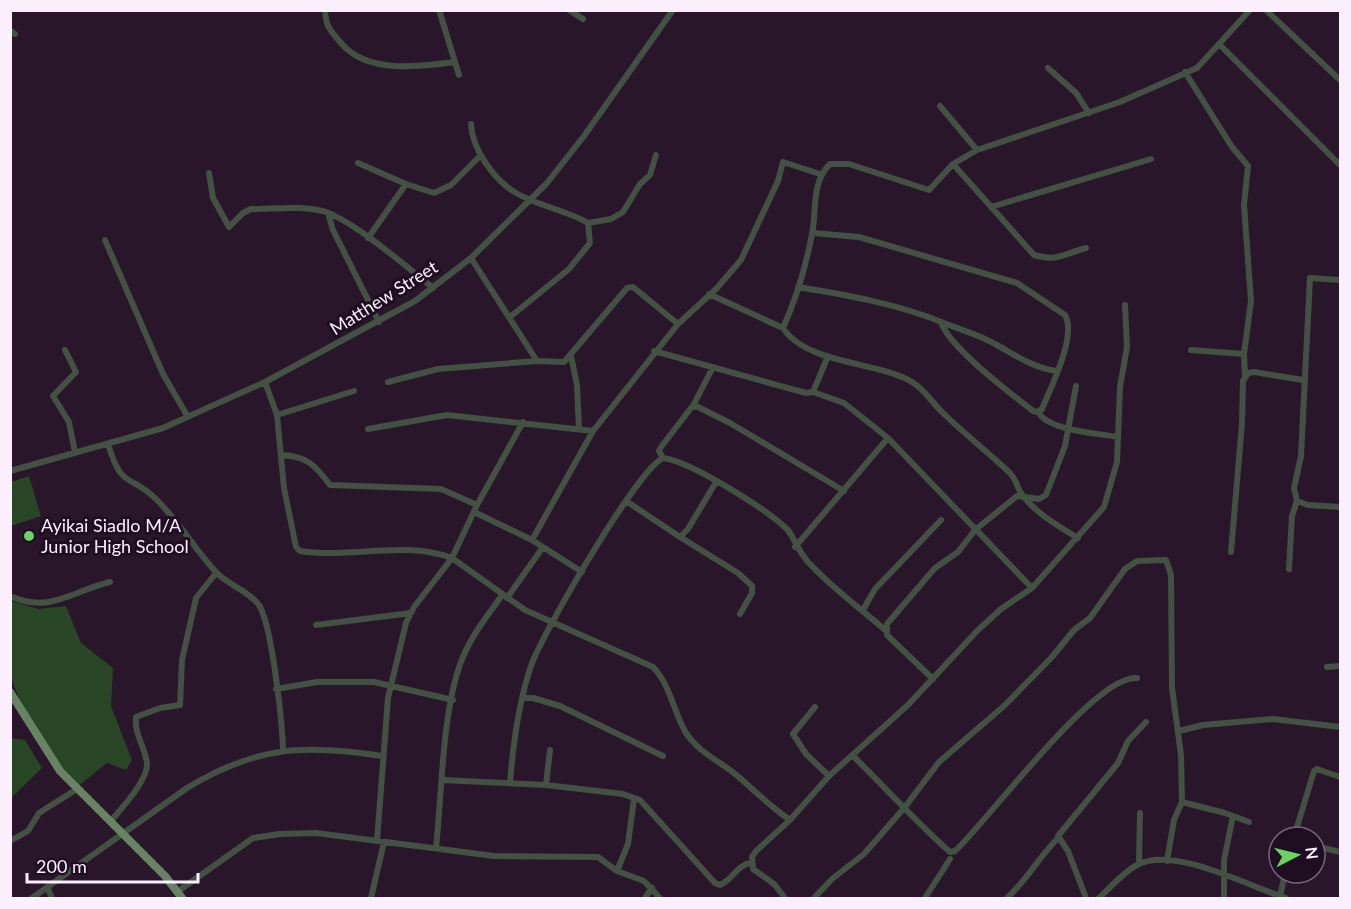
<svg xmlns="http://www.w3.org/2000/svg" width="1351" height="909" font-family="Lato,sans-serif">
<style>
.green{fill:#284526}
.lines{fill:none;stroke-linecap:round;stroke-linejoin:round}
.minor{stroke:#435142;stroke-width:6}
.major{stroke:#678363;stroke-width:8}
.poi-dot{fill:#6bd362;stroke:#1f0d21;stroke-width:2}
.labels{text-anchor:middle;stroke-width:6;stroke-linejoin:round;paint-order:stroke}
.street-label{font-size:18px;fill:#fceffd;stroke:#1f0d21}
.poi-label{font-size:18px;fill:#fceffd;stroke:#1f0d21;text-anchor:start}
</style>
<rect width="100%" height="100%" fill="#29162b"/>
<path class="green" d="M29,476L41,516L11,526V482Z
M11,601L39,609L66,606L81,643L113,668L111,706L132,760L126,770L107,763L77,787C52,755 22,716 11,676C6,656 11,622 11,601Z
M10,738L25,740L42,768L11,798Z"/>
<g class="lines">
<path class="minor" d="M325,10C326,27 330,30 341,43C367,74 418,67 455,62
M439,10L459,75
M569,10L583,19
M1266,10L1340,80
M10,30L15,34
M1220,45L1340,165
M1048,68L1076,93L1089,113
M1185,72L1232,147L1248,166L1244,205L1251,301L1244,354L1245,376
M940,106L977,150
M471,124C472,149 494,180 516,193C538,206 566,210 588,223L611,219L623,212L640,184L650,175L656,155
M358,163L406,184L434,193L451,185L481,155
M953,164L1034,255C1058,262 1063,254 1086,248
M209,173L213,198L229,227L243,213L251,209C274,209 304,205 326,212C356,223 407,267 433,288
M991,207L1151,159
M328,213L333,230L379,322
M813,233L859,237L1017,283L1065,315C1077,336 1051,387 1042,409L1038,412L1033,411C1010,393 949,347 941,322
M368,238L406,184
M105,240L163,374L188,417
M471,258L537,361L564,362L627,288L633,287L678,324
M798,287C847,295 898,304 944,323C961,330 980,335 995,344C1015,355 1035,369 1057,371
M709,294L783,328C806,364 879,362 912,382C924,389 931,401 941,411C963,433 987,451 1010,473C1017,480 1017,489 1023,496C1037,514 1058,526 1078,538
M510,317L569,269L590,243L588,223
M783,328C796,299 806,266 812,234C817,210 811,182 830,164H849L929,190L953,164L977,150L1120,102L1197,68L1250,10
M65,350L76,372L53,396L69,422L75,452
M1191,350L1244,354
M654,351L806,393L813,392L828,356
M571,356L577,385L579,429
M265,382L277,415L284,488L296,547L300,551C351,559 402,540 452,558L525,610L653,667C671,686 673,711 686,733C700,754 722,762 740,778C757,793 771,807 790,820
M388,382L438,369L537,361
M813,392L844,403L888,438L1032,588
M693,406L713,367
M1038,412C1049,431 1097,433 1118,437
M277,415L354,391
M368,429L447,415L593,431L678,324L717,288L741,260L778,181L783,162L820,174
M108,444C122,491 130,473 157,500C179,522 195,549 215,571C227,585 248,590 259,605C272,625 282,722 283,749
M281,455C307,456 315,465 330,485L441,489L477,505
M663,458L659,451L661,447L691,408L696,406L730,423L844,491
M10,471L163,428L265,382L415,301L471,258L547,183L584,136L673,10
M626,501L680,537L688,529L716,482
M1297,501L1308,505L1340,507
M474,512L532,540L582,572
M680,537L738,573L752,586V593L740,614
M532,540L593,431
M795,547L888,438
M1231,552L1242,423L1243,381L1248,373L1254,372L1303,380
M1289,569L1292,516L1297,501L1294,488L1301,456L1310,278L1340,280
M10,596C50,614 72,591 110,582
M507,598L543,547
M863,610L875,589L941,520
M316,625L411,613
M1327,667L1340,666
M933,679L887,635V624L935,568L958,552L975,530L1017,496L1039,499L1046,495L1065,446L1076,386
M276,689L317,682H374L453,700
M522,698H533L560,706L663,756
M815,707L793,734L806,754L829,776
M1179,731L1203,725L1273,719L1340,727
M853,756C886,788 916,822 950,852L955,851C988,821 1095,674 1137,678
M443,780L546,785L623,794L640,800L715,883L720,885C732,880 738,864 751,863
M510,783C513,744 518,704 531,666C542,634 637,470 663,458C690,461 766,509 787,529C794,537 799,553 809,563C832,588 860,608 885,630
M546,785L550,750
M110,822C121,809 149,779 147,763C145,747 134,734 136,717L160,708L180,705L182,660L196,598L216,573
M1294,837L1314,771L1317,769L1340,777
M10,841L28,831L39,813L77,789
M377,841L388,698L406,623L414,607L452,558L477,505L523,422
M1315,846L1340,852
M436,848C442,793 442,712 461,662C470,637 487,617 502,595
M1167,861L1174,820L1182,802L1225,813L1249,822
M1139,863L1140,813
M617,871L644,881L660,898
M47,887L52,898
M177,892L253,838L280,834L316,833L494,856L598,857L617,871L628,844L634,799
M1280,897L1285,873
M32,898L187,788C256,746 304,744 382,756
M371,898L384,842
M645,898L652,888
M785,898L774,884L753,869L752,857L756,851L790,820L829,776L908,705L977,631L1001,609L1032,588L1104,507L1117,462L1120,387L1127,347L1125,305
M814,898L832,879L864,854L905,807L939,762L1005,705L1052,657L1074,630L1090,618L1125,569L1137,561L1166,560L1171,575L1172,688L1181,755L1182,802
M925,898L950,859
M1007,898C1027,880 1039,857 1058,838
M1086,898L1068,851L1058,836L1118,763L1128,741L1146,722
M1099,898C1111,887 1122,873 1137,865C1173,845 1250,887 1286,898
M1224,898V860L1233,816"/>
<path class="major" d="M10,692L60,771L165,876L182,898"/>
</g>
<circle class="poi-dot" cx="29" cy="536" r="6"/>
<g class="labels">
<g class="street-label">
<text transform="translate(384 298) rotate(-32)" y="6">Matthew Street</text>
</g>
<g class="poi-label">
<text x="41" y="532">Ayikai Siadlo M/A<tspan x="41" dy="21">Junior High School</tspan></text>
</g>
</g>
<rect width="1351" height="909" fill="none" stroke="#fceffd" stroke-width="24"/>
<g transform="translate(1297 855) rotate(83)"><circle r="28" fill="#1f0d21" stroke="#776779" stroke-width="1.5"/>
<path d="M0-4.5L10 22L0 15L-10 22Z" fill="#6bd362"/>
<text y="-9" font-size="16" font-weight="bold" text-anchor="middle" fill="#fceffd">N</text>
</g>
<path d="M27 873v9h171v-9" fill="none" stroke="#fceffd" stroke-width="3"/>
<text x="36" y="873" font-size="18" fill="#fceffd" stroke="#1f0d21" stroke-width="4.5" paint-order="stroke">200 m</text>
</svg>
